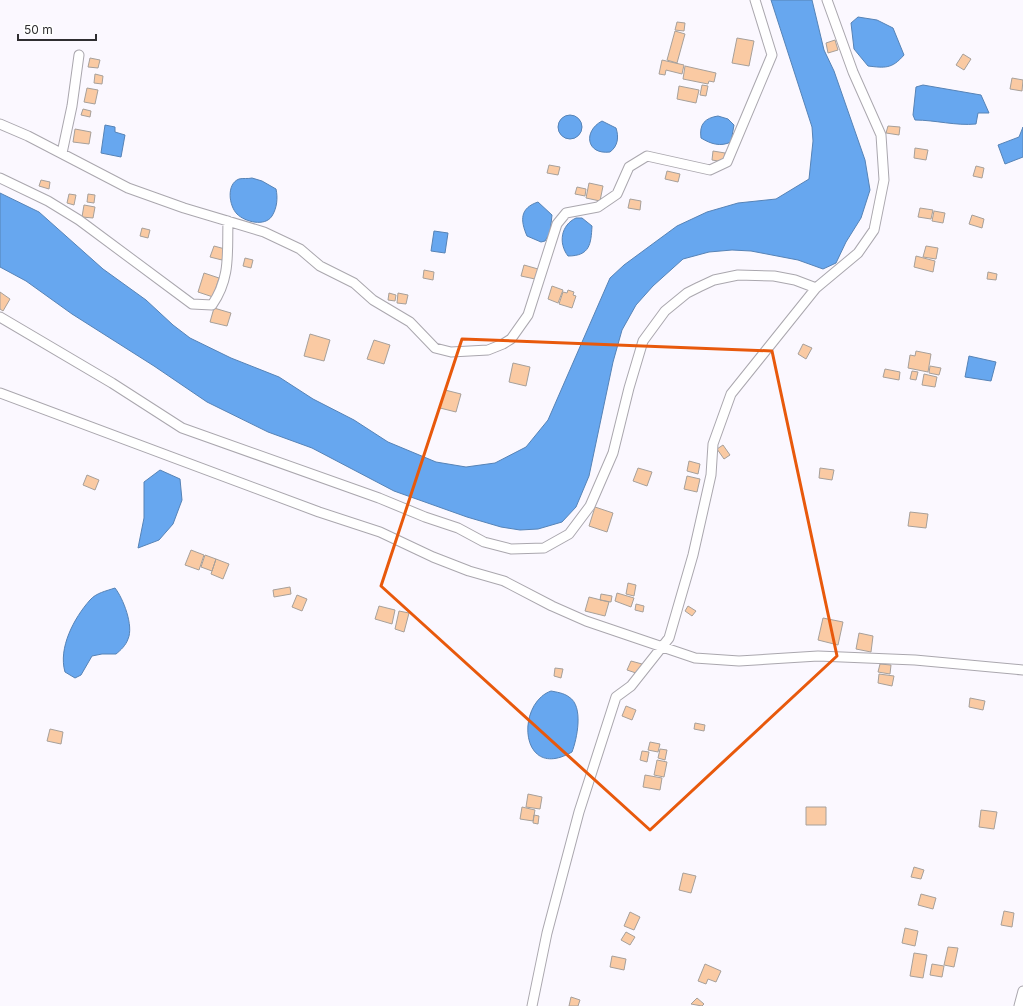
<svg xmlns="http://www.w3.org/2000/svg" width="1023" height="1006" font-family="Inter,sans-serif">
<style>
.water{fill:#67a7ef;stroke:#5683b6}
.building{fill:#facaa3;stroke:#a7a09a}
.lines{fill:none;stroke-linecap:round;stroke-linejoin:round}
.street-casing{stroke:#aaa7ae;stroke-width:11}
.street{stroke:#fff;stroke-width:9}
.marked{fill:none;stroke:#e8590c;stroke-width:3;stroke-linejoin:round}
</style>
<rect width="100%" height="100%" fill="#fbf8ff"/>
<path class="water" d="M771,0H812L824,50L834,71L865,160L870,190L861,218L846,242L836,263L823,269L798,260L751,251L732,250L709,252L683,259L653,286L636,305L622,330L613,362L589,476L576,507L562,522L538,529L520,530L501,527L467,517L394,491L312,448L268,432L207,402L154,366L72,314L26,281L0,267V193L39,212L103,269L146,300L173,325L190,338L231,358L279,377L313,399L354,420L388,442L436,462L466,467L495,463L526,447L548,420L610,278L624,265L677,226L707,212L738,203L776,199L809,179L813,141L812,127Z
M858,17L877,20L893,28L904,55C892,69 885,68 868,66L854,49L851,23Z
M923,85L981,95L989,113H978L976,124C956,126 935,120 915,120L913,115L916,87Z
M558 127a12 12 0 1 1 24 0a12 12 0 1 1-24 0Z
M718,116L728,119L734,125L731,142C720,147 711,144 701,138C699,124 705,118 718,116Z
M602,121L616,128C619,137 618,146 610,152C586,155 583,131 602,121Z
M105,125L115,127V132L125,135L121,157L101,153Z
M1023,127V157L1005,164L998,145L1019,137Z
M252,178L262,181L276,189C278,198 277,208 272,216C265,227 245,222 237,214C229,206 226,184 239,179C243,178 248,179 252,178Z
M538,202L552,215L550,233L545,241L541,242L527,236C520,220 520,208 538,202Z
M576,218H582L592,226C591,244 590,256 568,256C558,243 561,225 576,218Z
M434,231L448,233L445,253L431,251Z
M969,356L996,362L991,381L965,377Z
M160,470L180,479L182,500L173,524L159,540L138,548L144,518V482Z
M115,588C123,598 134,626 128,639C126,645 121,650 116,654H102L92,656L81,675L75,678L65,672C58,648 74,618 90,600C96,593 106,591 115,588Z
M551,691C556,692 564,693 569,697C584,706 577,739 572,752C520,782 515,704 551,691Z"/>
<path class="building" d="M677,22L685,23L684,31L675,30Z
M675,31L685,34L677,63L667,60Z
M737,38L754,41L749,66L732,63Z
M835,40L838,50L828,53L826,43Z
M963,54L971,59L964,70L956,65Z
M90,58L100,60L98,68L88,67Z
M662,60L684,65L682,74L666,70L665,75L659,74Z
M685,66L716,73L714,82L709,81L708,84L683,79Z
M95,74L103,76L102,84L94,83Z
M1012,78L1023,80L1022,91L1010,89Z
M702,85L708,86L706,96L700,95Z
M679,86L699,90L696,103L677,99Z
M87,88L98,90L95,104L84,102Z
M83,109L91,111L90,117L81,115Z
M888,126L900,127L899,135L886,133Z
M75,129L91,132L89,144L73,142Z
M915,148L928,150L926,160L914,158Z
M713,151L725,153L724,162L712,160Z
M549,165L560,167L558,175L547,173Z
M976,166L984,168L982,178L973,176Z
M667,171L680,174L678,182L665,179Z
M41,180L50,182L49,189L39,186Z
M589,183L603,186L600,201L586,198Z
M577,187L586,189L585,196L575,194Z
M69,194L76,195L74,205L67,203Z
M88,194L95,195L94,203L87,202Z
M630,199L641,201L640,210L628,208Z
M84,205L95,207L93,218L82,217Z
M920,208L933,210L931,219L918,217Z
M934,211L945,213L943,223L932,221Z
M972,215L984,219L982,228L969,224Z
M142,228L150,230L148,238L140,236Z
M214,246L225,249L222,260L210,257Z
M926,246L938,248L936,259L923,257Z
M916,256L935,261L933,272L914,267Z
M245,258L253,260L251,268L243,266Z
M524,265L538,269L535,279L521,276Z
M424,270L434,272L433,280L423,278Z
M988,272L997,274L996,280L987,279Z
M204,273L219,278L213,297L198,292Z
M552,286L563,290L558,303L548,299Z
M568,290L574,292L573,295L576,296L572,308L559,304L563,292L567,293Z
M0,292L10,299L3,311L0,309Z
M389,293L396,295L395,301L388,300Z
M398,293L408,295L406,304L397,303Z
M214,308L231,313L227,326L210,322Z
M310,334L330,340L324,361L304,356Z
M374,340L390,345L384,364L367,359Z
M803,344L812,348L806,359L798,354Z
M916,351L931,354L928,372L908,368L910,355L915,356Z
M513,363L530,367L526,386L509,382Z
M930,366L941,368L939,375L929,373Z
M885,369L900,372L899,380L883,377Z
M912,371L918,372L916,380L910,379Z
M924,374L937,377L935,387L922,385Z
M445,390L461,394L456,412L440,408Z
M723,445L730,455L724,459L717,449Z
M689,461L700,464L698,474L687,471Z
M638,468L652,472L647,486L633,481Z
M820,468L834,470L832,480L819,478Z
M87,475L99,480L95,490L83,485Z
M687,476L700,479L697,492L684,489Z
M595,507L613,513L607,532L589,526Z
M910,512L928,514L926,528L908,526Z
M191,550L204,555L199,570L185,565Z
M205,555L216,559L212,571L201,567Z
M216,559L229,564L223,579L211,574Z
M628,583L636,585L634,596L626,594Z
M290,587L291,594L274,597L273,590Z
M617,593L634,598L631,607L615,601Z
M601,594L612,596L611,602L600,600Z
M297,595L307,599L302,611L292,607Z
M589,597L609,602L605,616L585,611Z
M636,604L644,606L643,612L635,610Z
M379,606L395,610L392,624L375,619Z
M688,606L696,611L692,616L685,611Z
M399,611L409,613L404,632L395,629Z
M823,618L843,622L838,645L818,640Z
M859,633L873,636L871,652L856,649Z
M631,661L642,664L639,674L627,670Z
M880,664L891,665L890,674L878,672Z
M555,668L563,669L561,678L554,676Z
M879,674L894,676L892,686L878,683Z
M970,698L985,701L983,710L969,707Z
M626,706L636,710L632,720L622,716Z
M695,723L705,725L704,731L694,729Z
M50,729L63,732L61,744L47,741Z
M650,742L660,744L658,752L648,750Z
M660,749L667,750L665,760L658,758Z
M642,751L649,752L647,762L640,760Z
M657,760L667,762L664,777L654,775Z
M645,775L662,778L660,790L643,787Z
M528,794L542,797L540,809L526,807Z
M522,807L535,810L533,821L520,819Z
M806,807H826V825H806Z
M981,810L997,812L994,829L979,827Z
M534,815L539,816L538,824L533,823Z
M914,867L924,870L921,879L911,877Z
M683,873L696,876L691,893L679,890Z
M921,894L936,898L933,909L918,905Z
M1004,911L1014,913L1012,927L1001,925Z
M630,912L640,917L634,930L624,926Z
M905,928L918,931L915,946L902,943Z
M626,932L635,937L630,945L621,940Z
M948,947L958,948L954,967L944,965Z
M914,953L927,955L923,978L910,976Z
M612,956L626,959L624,970L610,967Z
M705,964L721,971L716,982L708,979L706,984L698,981Z
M932,964L944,966L942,977L930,975Z
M571,997L580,1000L578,1006H569Z
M697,998L704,1004L702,1006L691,1004Z"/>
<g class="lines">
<g class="street-casing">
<path id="street" d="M0,124L28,136L128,188L184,208L264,232L300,249L320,266L354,283L373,300L410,322L435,348L451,352L488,350L503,344L511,339L528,315L557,224L566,213L598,207L617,194L629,167L647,156L710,170L727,162L772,55L755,0
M62,153L72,106L79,55
M0,178L48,201L79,220L192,304L212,305C231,278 227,252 228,221
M0,317L112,383L182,428L379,498L425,517L458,528L484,542L511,549L544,548L569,534L590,506L613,453L629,388L643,341L665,311L687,293L699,287L714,280L738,275L774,276L795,280L816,288
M0,393L319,512L380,532L433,557L469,571L504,581L552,606L586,621L695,658L739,661L818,656L915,660L1023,670
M532,1006L547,933L579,812L616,697L631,686L669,638L693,555L711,475L713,444L731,394L816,288L858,253L874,230L884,180L881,135L853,72L827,0
M1019,1006L1023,991"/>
</g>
<use href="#street" class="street"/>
</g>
<path class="marked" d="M462,339L772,351L837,656L650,830L381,586Z"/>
<path d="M18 34v6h78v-6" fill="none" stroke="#2f2e31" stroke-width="2"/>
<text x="24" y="34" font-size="12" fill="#2f2e31" stroke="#ffffff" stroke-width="3" paint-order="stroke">50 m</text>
</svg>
